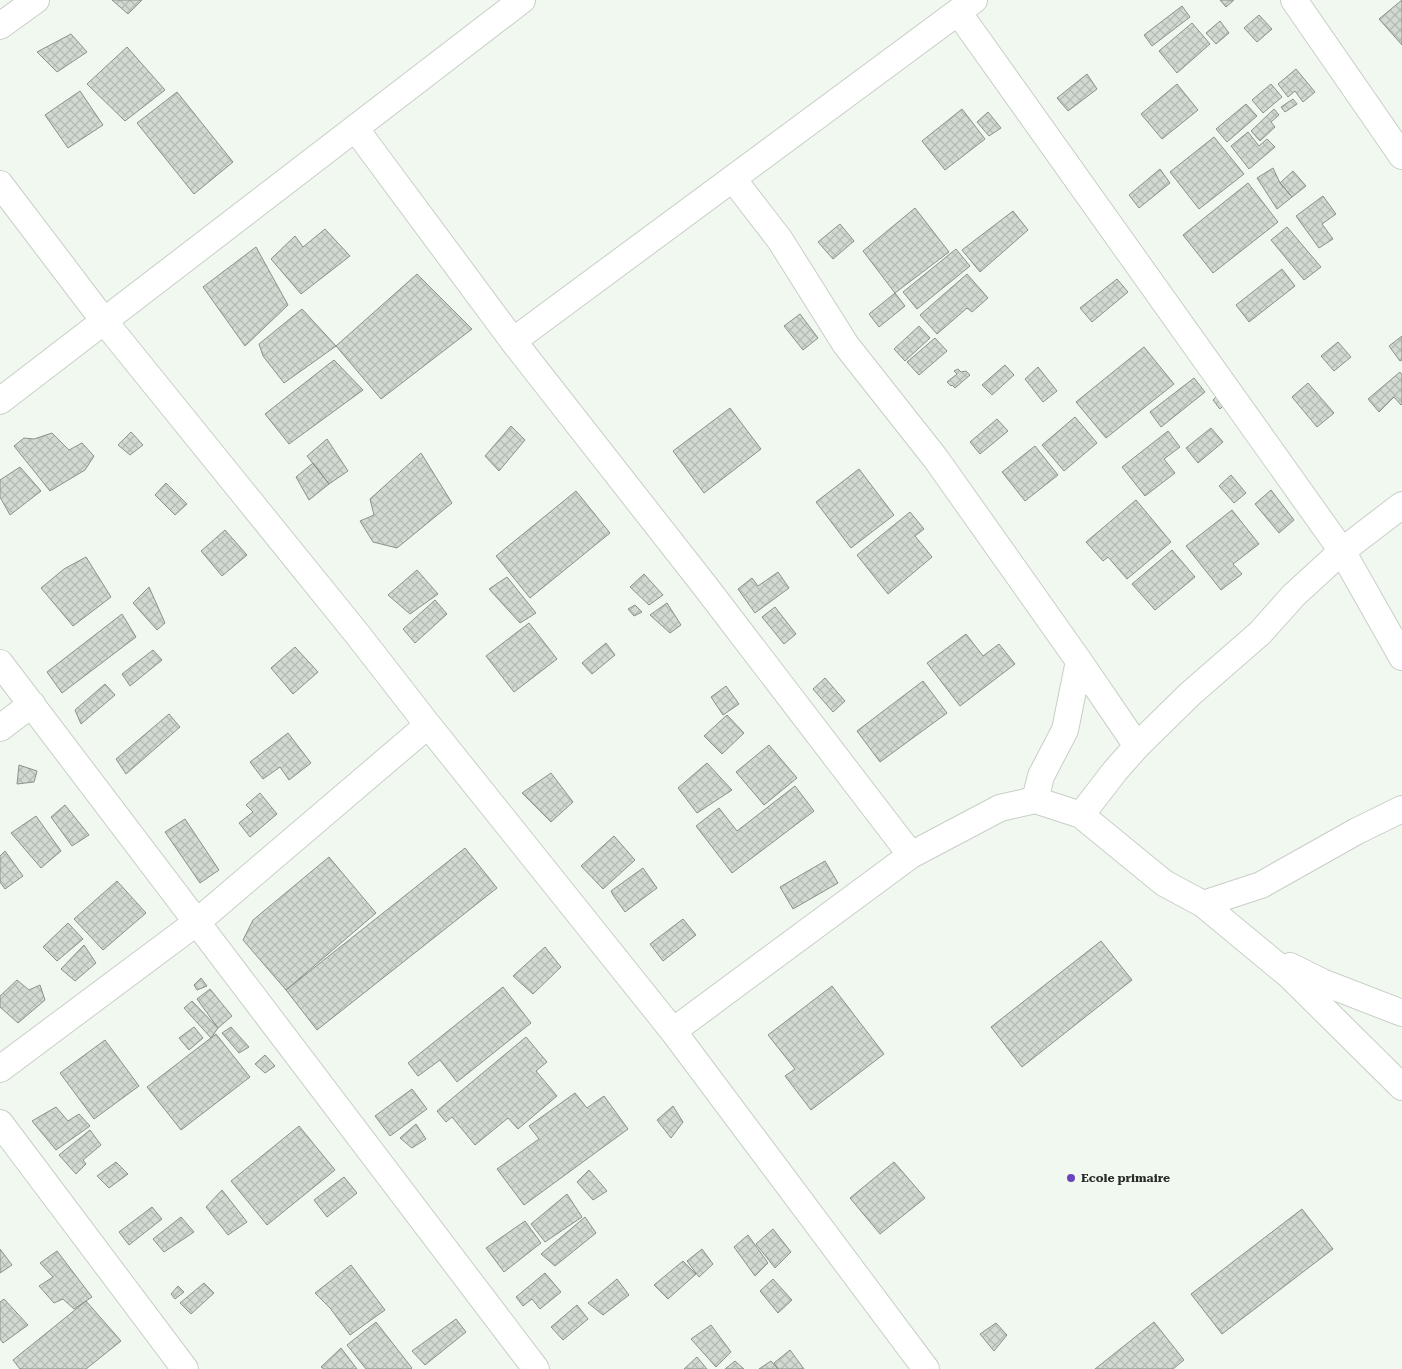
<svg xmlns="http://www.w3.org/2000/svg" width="1402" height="1369" font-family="'Roboto Serif',serif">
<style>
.building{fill:url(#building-cross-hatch);stroke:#8a928a}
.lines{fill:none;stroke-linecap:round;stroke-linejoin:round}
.street-casing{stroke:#c7cfc7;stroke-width:28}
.street{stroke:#fff;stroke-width:26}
.poi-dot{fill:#6c44bd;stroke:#f0f8ef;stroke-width:2}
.labels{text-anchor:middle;stroke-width:4;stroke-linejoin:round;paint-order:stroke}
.poi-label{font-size:12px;font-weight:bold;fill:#292c29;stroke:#f0f8ef;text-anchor:start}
</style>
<defs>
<pattern id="building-cross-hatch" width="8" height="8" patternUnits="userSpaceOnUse" patternTransform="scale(1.25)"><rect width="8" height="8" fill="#d1d9d1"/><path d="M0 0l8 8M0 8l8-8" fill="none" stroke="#b3bab3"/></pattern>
</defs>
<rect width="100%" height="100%" fill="#f0f8ef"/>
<path class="building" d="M112,0H142L128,14Z
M1220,0H1234L1226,7Z
M1402,0V45L1379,19Z
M1182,6L1190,17L1152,46L1144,35Z
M1259,15L1272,29L1257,42L1244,28Z
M1220,21L1229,33L1216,44L1206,33Z
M1192,23L1210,44L1177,73L1159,51Z
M71,34L87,52L57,72L37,52Z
M127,47L165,90L125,121L87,84Z
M1296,69L1315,92L1303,102L1295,91L1288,97L1278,84Z
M1087,74L1097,89L1068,111L1057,98Z
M1177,84L1198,110L1162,139L1141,114Z
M1271,84L1282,97L1263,113L1252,100Z
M80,91L103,125L68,148L45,115Z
M177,92L233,162L194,194L137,123Z
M1293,99L1297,104L1285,112L1281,107Z
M1246,104L1257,116L1227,142L1216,129Z
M962,109L985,139L945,170L922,141Z
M1274,109L1279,115L1271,122L1275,127L1260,141L1251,131Z
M988,112L1001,128L989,136L977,122Z
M1248,132L1259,146L1267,139L1275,147L1249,169L1231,146Z
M1214,137L1244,174L1199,209L1170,172Z
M1273,168L1280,183L1292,197L1277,209L1257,178Z
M1160,169L1170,183L1139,208L1129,195Z
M1293,171L1306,186L1292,197L1280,183Z
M1248,183L1278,222L1213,273L1183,235Z
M1323,196L1336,214L1322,224L1333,239L1319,248L1296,216Z
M915,208L949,252L895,293L863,251Z
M1013,211L1028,230L980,272L962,250Z
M840,224L854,241L833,259L818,242Z
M1287,227L1321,267L1304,280L1271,240Z
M325,229L350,256L301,294L271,259L295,236L303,247Z
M256,247L288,305L245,346L203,287Z
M956,249L970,266L917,309L903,292Z
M1282,269L1295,286L1249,322L1236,305Z
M417,274L472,329L381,399L336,346Z
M967,274L988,298L972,312L967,308L937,334L920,315Z
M1117,279L1128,292L1092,322L1080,308Z
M895,293L905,306L879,327L869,314Z
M302,309L336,346L284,383L263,356L259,344Z
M800,314L818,338L803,350L784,326Z
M919,326L930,338L905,361L894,349Z
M1402,336V360L1400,361L1389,346Z
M935,338L947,351L919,375L907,362Z
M1338,342L1351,357L1334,371L1321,356Z
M1144,347L1174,384L1106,438L1076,402Z
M334,360L363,390L289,444L265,414Z
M1005,365L1014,375L992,395L982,385Z
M1038,367L1057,391L1043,402L1025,379Z
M958,369L961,372L966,371L970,375L955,388L952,385L951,386L947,382L957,374L954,371Z
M1400,372L1402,375V404L1401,405L1394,397L1379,412L1368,399Z
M1194,378L1205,392L1161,427L1150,412Z
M1308,383L1334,413L1317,427L1292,397Z
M1220,393L1228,401L1220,409L1213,400Z
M730,408L761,449L704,493L673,451Z
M1075,417L1097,443L1064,471L1042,445Z
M997,419L1008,431L980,454L970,442Z
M511,426L525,440L499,471L485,456Z
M1211,428L1223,442L1198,463L1186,448Z
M1168,431L1180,447L1164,459L1175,473L1145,496L1122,467Z
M131,432L143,445L130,455L118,445Z
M52,433L69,450L82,443L94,456L85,470L50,491L14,446L24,438L34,439Z
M327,439L348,471L329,484L307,456Z
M1035,446L1058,475L1025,501L1002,472Z
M421,453L452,503L397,548L373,542L360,521L374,515L370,499Z
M313,463L329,484L309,500L296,477Z
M20,467L41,491L10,515L0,497V480Z
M859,469L894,515L851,548L816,502Z
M1231,475L1246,493L1234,503L1219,486Z
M166,483L187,504L175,515L155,495Z
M1271,490L1294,520L1279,533L1255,504Z
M576,491L610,533L530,598L496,556Z
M1136,500L1171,542L1127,579L1108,557L1103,561L1086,542Z
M1232,510L1259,544L1233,564L1242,574L1221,590L1186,546Z
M910,512L924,529L915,536L932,557L888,594L857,555Z
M225,530L247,555L222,576L201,551Z
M1172,550L1195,577L1155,610L1132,584Z
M86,557L111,597L73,626L41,588L64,569Z
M417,570L438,594L410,614L388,595Z
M778,572L789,588L755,613L738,589L752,578L758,586Z
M644,574L663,595L649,605L630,587Z
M507,577L536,613L520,623L489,589Z
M149,587L165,623L157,630L133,603Z
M435,600L447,614L415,643L403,629Z
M667,603L681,625L670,633L650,615Z
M635,605L642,612L634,616L628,609Z
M775,607L796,634L784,644L762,617Z
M122,614L136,637L62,693L47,672Z
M529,623L557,659L514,692L486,656Z
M966,634L983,656L999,644L1015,664L960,706L927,663Z
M606,643L615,655L592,674L582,663Z
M295,647L318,672L293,694L271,668Z
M153,650L162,660L130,686L122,674Z
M825,678L845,701L833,712L813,689Z
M923,681L947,713L880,762L857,731Z
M105,684L115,695L81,724L75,710Z
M726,686L739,704L723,715L711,697Z
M169,714L180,727L126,774L116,759Z
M727,715L744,733L722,754L704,736Z
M288,733L311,763L289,780L280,767L263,779L250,762Z
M769,745L797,778L764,805L736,772Z
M707,763L732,790L697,813L678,788Z
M19,765L37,771L34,782L17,784Z
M551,773L573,802L551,822L522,793Z
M795,786L814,811L732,873L696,826L719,808L737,831Z
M260,793L277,814L250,837L239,823L253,812L246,805Z
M65,805L89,835L72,846L51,817Z
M36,816L61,851L41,868L11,833Z
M185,819L219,870L200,883L165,832Z
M614,836L635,860L603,889L581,866Z
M465,848L497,888L317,1030L286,990Z
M5,851L23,876L5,889L0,882V856Z
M329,857L376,913L286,990L243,940L253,920Z
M825,861L838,883L793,909L780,887Z
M643,868L657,888L625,912L613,895L611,891Z
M117,881L146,913L103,950L74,919Z
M683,919L696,935L663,961L650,944Z
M68,923L83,939L57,961L43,947Z
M1101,941L1132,980L1022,1067L991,1027Z
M84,945L96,963L75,981L61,969Z
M545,947L561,967L533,994L513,976Z
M201,978L207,986L197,990L194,985Z
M17,980L29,990L40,985L45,1000L18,1023L0,1007V996Z
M832,986L884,1054L811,1110L785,1076L795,1069L768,1035Z
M503,987L531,1023L457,1082L440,1060L418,1076L408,1063Z
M210,989L232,1016L218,1028L197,999Z
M192,1001L218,1028L211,1038L184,1008Z
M194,1027L203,1038L189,1050L179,1038Z
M231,1027L249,1047L239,1053L222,1033Z
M216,1034L250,1077L181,1130L147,1087Z
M526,1037L547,1062L536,1071L557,1096L518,1129L508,1118L475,1145L452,1117L446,1122L437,1111Z
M105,1040L139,1086L94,1119L60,1073Z
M265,1055L275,1066L265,1073L255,1064Z
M412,1089L427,1109L390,1136L375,1116Z
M575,1093L587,1108L604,1096L628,1129L524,1205L497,1169L539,1139L529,1126Z
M673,1106L683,1122L671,1138L657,1120Z
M56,1107L68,1121L79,1114L90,1126L56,1150L32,1121Z
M416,1124L426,1139L412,1148L400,1138Z
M299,1126L335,1170L267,1225L231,1181Z
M90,1130L101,1145L83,1160L86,1164L76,1174L59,1155Z
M116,1162L128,1174L109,1188L97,1176Z
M894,1162L925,1198L880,1234L850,1198Z
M589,1170L607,1191L593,1200L577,1182Z
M344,1177L357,1193L327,1217L314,1200Z
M222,1190L247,1222L228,1235L206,1207Z
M567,1194L582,1217L545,1242L531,1224Z
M152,1207L162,1219L129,1245L119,1232Z
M1302,1209L1333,1249L1222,1334L1191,1294Z
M181,1217L194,1232L164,1252L153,1239Z
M585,1217L596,1233L555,1266L541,1254Z
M525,1221L541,1243L504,1272L486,1248Z
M773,1229L791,1252L775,1268L756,1244Z
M748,1235L768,1263L755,1276L734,1247Z
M0,1249L12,1265L0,1273Z
M702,1249L713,1264L699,1277L687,1261Z
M57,1251L92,1297L74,1309L63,1299L54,1303L39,1286L53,1277L40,1263Z
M683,1261L696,1274L668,1299L654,1285Z
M351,1265L385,1310L350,1335L330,1308L315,1293Z
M545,1273L561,1292L540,1309L532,1299L523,1306L516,1297Z
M617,1279L629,1295L603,1315L588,1303Z
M773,1279L792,1300L778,1313L760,1291Z
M204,1283L214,1293L191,1314L180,1303Z
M178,1286L184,1292L175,1299L171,1294Z
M4,1299L28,1325L3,1343L0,1339V1302Z
M86,1301L121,1341L86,1369H20L13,1360Z
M577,1305L588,1319L563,1340L551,1327Z
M456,1319L466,1332L425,1365L412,1351Z
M376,1322L412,1368L411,1369H366L347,1345Z
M1154,1322L1184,1360L1173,1369H1095Z
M996,1323L1007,1335L994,1351L980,1334Z
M711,1325L731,1352L716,1367L691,1339Z
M341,1348L357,1369H324L321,1367Z
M790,1350L804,1369H778L774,1363Z
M697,1357L707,1369H684Z
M735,1361L744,1369H725Z
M771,1361L778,1369H759Z"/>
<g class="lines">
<g class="street-casing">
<path id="street" d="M1294,0L1402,156
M958,12L1342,551L1402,657
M0,26L36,0
M355,128L513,341L705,586L911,855
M733,179L780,240L846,345L936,459L1079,661L1137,746
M0,184L104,321L358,635L428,725L673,1031L926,1369
M513,341L974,0
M0,401L522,0
M0,663L536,1369
M0,728L32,704
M1035,800L1041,776L1065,730L1079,661
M1081,815L1164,883L1203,904L1290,976L1402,1087
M1203,904L1261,885L1357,831L1402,809
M1290,966L1322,982L1402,1013
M673,1031L911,855L1000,808L1035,800L1081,815L1115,771L1137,746L1190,694L1260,633L1294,595L1342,551L1402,505
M0,1069L197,922L428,725
M0,1123L185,1369"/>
</g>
<use href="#street" class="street"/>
</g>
<circle class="poi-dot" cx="1071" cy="1178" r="5"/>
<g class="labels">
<g class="poi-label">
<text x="1081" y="1182">Ecole primaire</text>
</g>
</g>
</svg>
